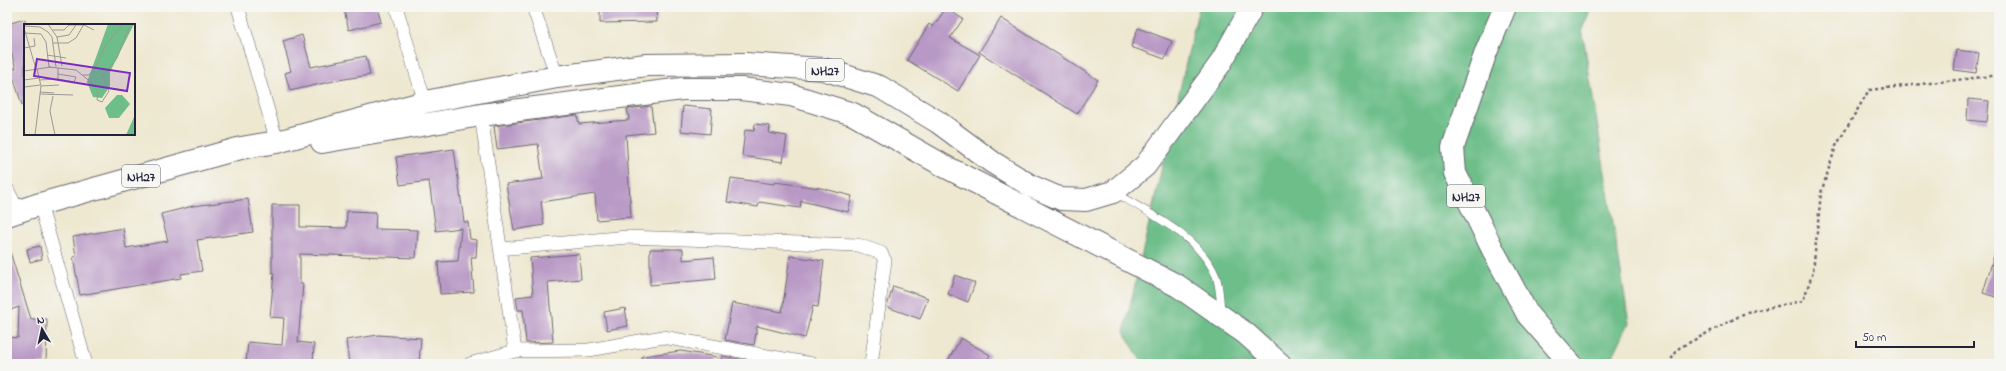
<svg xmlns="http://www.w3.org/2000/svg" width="2006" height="371" font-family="'Indie Flower',sans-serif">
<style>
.forest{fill:#6dbe89;stroke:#487062}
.building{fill:#b898c5}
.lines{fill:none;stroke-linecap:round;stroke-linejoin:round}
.lane-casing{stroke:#69676f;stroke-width:8}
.street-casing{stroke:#69676f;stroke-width:14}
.highway-casing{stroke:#69676f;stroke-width:24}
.path{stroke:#69676f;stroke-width:2.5;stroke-dasharray:3 3;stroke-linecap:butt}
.lane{stroke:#fff;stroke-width:7}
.street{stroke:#fff;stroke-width:13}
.highway{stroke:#fff;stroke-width:22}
.labels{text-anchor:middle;stroke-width:3;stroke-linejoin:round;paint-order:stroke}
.shield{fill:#f6f6f2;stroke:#626272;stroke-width:1}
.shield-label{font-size:13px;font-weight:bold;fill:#22223b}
.inset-road{fill:none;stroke:#9c9994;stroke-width:1}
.view{fill:#7b2cbf;fill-opacity:0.15;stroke:#7b2cbf;stroke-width:2}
.inset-edge{fill:none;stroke:#22223b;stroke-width:2}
</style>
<rect width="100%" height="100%" fill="#f6f6f2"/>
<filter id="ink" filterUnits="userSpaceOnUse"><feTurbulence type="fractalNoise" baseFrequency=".025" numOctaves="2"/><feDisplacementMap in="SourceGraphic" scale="8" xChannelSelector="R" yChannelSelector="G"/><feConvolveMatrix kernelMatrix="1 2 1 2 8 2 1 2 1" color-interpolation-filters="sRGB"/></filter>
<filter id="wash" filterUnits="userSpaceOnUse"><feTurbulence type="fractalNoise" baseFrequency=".012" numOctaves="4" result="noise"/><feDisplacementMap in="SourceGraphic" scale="16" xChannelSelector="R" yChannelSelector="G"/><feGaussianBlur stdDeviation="0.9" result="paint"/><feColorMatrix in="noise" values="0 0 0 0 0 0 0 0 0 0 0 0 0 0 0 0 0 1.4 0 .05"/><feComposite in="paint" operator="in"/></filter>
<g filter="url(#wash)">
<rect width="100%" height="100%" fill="#eee8d0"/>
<path class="forest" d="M1199,7H1592L1582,29L1629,323L1609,364H1143L1124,332Z"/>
<g id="blocks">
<path class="building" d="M343,7H377L381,22L349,30Z
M600,7H656L657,22L600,23Z
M946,8L963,19L950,38L980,55L958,91L907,60L929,24L933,27Z
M1001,18L1098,80L1077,114L979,52Z
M25,19V105H22L11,70L16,68L7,39V24Z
M1138,28L1172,41L1165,59L1131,47Z
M302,35L311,67L366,56L370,75L338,80L290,91L285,73L291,71L283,41Z
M1957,50L1979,53L1976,73L1954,70Z
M1968,99L1989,101L1987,122L1967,120Z
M651,106L654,132L626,135L631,217L597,220L595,194L541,202L544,225L514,230L506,184L543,179L538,144L497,149L494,126L577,115L579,124L629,120L627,109Z
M683,106L712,109L710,134L681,131Z
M755,124L770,126L769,133L787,136L783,162L742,156L745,130L754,131Z
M454,149L464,222H468L470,239L477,240L476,257H471L474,292L440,294L438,262L458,261L461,228L436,231L429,181L400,185L396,157Z
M731,178L774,184V182L821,188L852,196L848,212L801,201L800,208L759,202L758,207L727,202Z
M248,199L253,232L197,240L202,271L181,274V278L80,295L73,257L76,256L73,237L123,228L126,248L168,241L161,214L193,206Z
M272,205H300V227L346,228L347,211L376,212L375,229L418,230L416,258L300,254V284H303L298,342L314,344L313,364H246L248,342L282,345L284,318L270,317L274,273H272Z
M40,246L42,259L30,262L27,249Z
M650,249H683V260L714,257L716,279L650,285Z
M1996,249L1999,250V298L1983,293Z
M7,252H10L31,319H47L46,364H7V337L18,338L19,307L7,311Z
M579,254L581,279L548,282L553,342L526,343L523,310H518L516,297L533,295L530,258Z
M790,256L824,261L818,307L813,306L805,338L757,326L754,345L725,340L732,303L782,312Z
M955,275L975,283L968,302L948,294Z
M893,286L928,298L920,319L887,307Z
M625,308L628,326L607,330L604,312Z
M378,335L421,338L419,364H349L346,340Z
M961,338L990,355L985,364H946Z
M681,351L717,357L716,364H642V356Z
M722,356L751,361L750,364H721Z"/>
</g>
</g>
<g filter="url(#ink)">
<use href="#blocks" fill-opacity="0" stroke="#69676f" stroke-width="1"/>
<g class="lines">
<g class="lane-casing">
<path id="lane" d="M1115,193C1149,213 1200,237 1216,276C1220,287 1220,300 1221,312"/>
</g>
<g class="street-casing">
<path id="street" d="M238,7L277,142
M396,7L425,102
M533,7L557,77
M7,189L18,211
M40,204L86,364
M500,249L627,237L858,245L881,253L885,261L871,364
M515,351L589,350L663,337L812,364
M470,364L515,351L481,115"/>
</g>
<g class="highway-casing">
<path id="highway" d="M1505,7L1486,52L1453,147L1455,173L1495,254L1528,315L1571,364
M322,142L481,115L682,89H741L791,95L853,114L946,167L1178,286L1245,333L1280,364
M7,215L40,204L241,148L277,142L425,102L557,77L646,65L746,64L823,69L880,87L938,122L992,162L1031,186L1061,199L1086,200L1113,192L1145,166L1220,64L1252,7"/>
</g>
<path class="path" d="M1668,364L1679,348L1747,312L1803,301L1813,272L1821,193L1836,146L1869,90L1991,76L1999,71"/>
<use href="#lane" class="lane"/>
<use href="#street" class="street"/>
<use href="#highway" class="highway"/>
</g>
</g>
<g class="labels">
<g class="shield">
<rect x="806" y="59" width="38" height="22" rx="3"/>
<rect x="122" y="165" width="38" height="22" rx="3"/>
<rect x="1447" y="185" width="38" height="22" rx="3"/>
</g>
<g class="shield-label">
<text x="825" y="75">NH27</text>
<text x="141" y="181">NH27</text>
<text x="1466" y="201">NH27</text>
</g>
</g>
<g transform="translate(24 24)">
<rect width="111" height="111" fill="#eee8d0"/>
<path d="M84,0H110L86,48V62L78,74L69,73L63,58ZM93,71H98L106,80L95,94H85L81,84ZM111,92V111H102L110,93Z" fill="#6dbe89"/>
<path class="inset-road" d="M24,0L33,13L38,42M45,1H60L70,6M0,2L16,3L24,8L28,13L32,43M0,4L12,45M29,6H40L45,1M0,9L17,10L22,18L25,43M33,13L45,11L52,1M29,19H44L52,14L60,0M0,24L11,22L10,14M23,31L42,34M25,43L52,46L68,59L74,68L73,76L78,78L85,67L79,52L93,34L103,8L109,0M0,47L27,43M59,51H65L71,44L82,20L99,0M34,55L50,58L52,53L34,50M0,56L15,54M15,56L34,55V44M0,58V92M17,62L35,61M1,63L16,61M16,68L30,69M16,70L49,71M29,72L26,87L31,111M11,111L17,62L13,45"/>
<path class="view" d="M13,35L106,49L103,67L10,52Z"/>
<rect width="111" height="111" class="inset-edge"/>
</g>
<rect width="2006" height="371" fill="none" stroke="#f6f6f2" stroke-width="24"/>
<g transform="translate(42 329) rotate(351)" stroke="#f6f6f2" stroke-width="3" paint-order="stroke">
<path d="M0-3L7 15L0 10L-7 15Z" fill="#22223b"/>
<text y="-6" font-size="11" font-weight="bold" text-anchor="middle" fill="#22223b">N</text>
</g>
<path d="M1856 341v6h118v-6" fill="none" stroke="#22223b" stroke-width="2"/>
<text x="1862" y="341" font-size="12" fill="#22223b" stroke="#f6f6f2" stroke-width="3" paint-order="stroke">50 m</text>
</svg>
